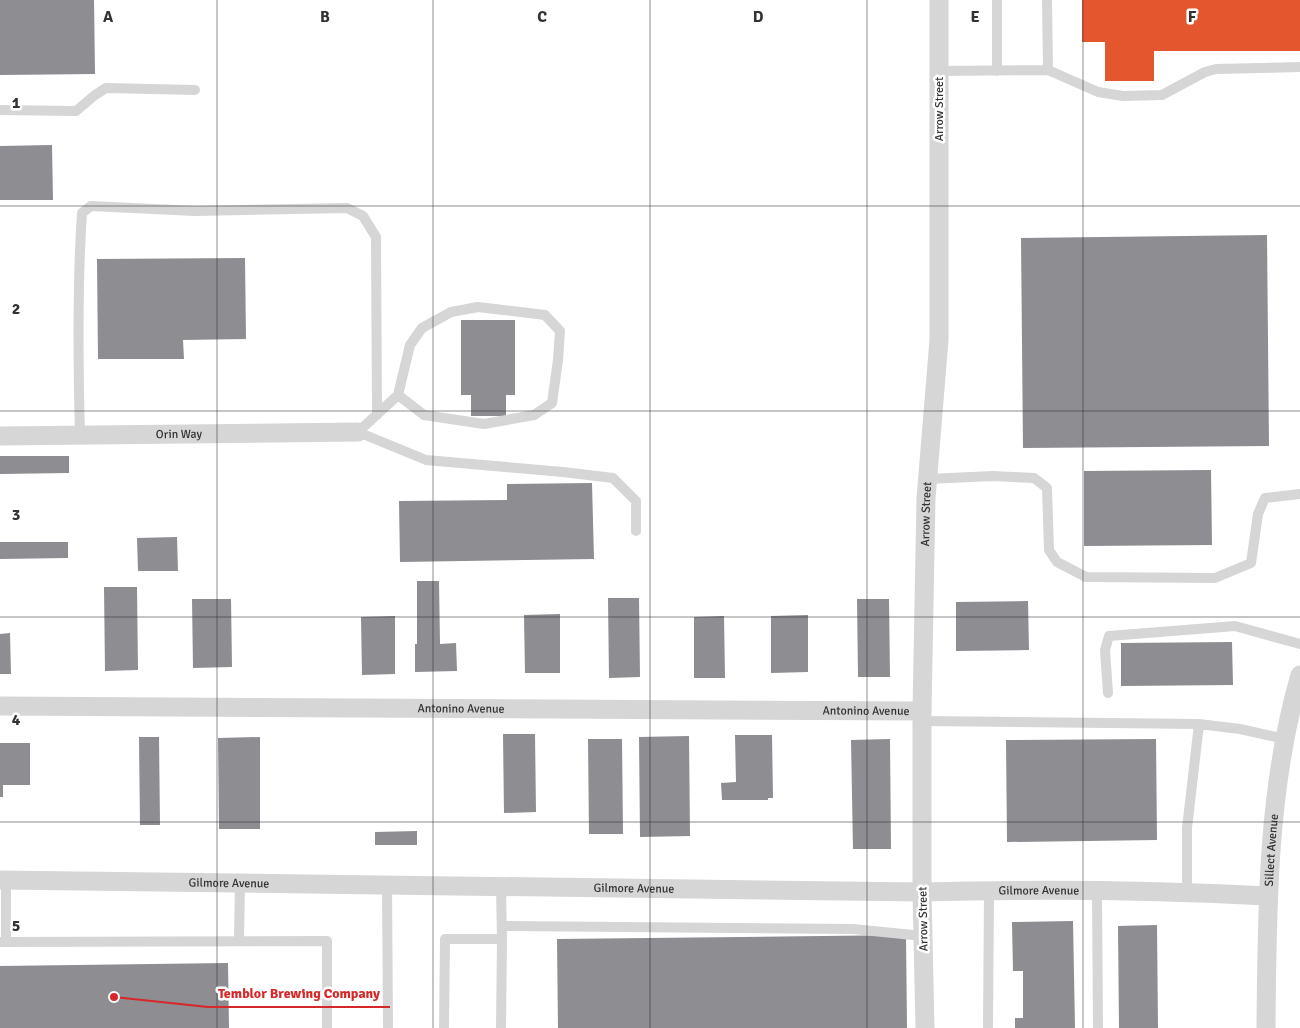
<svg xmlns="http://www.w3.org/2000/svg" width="1300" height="1028" font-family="Signika,sans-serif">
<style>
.shops{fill:#e4572e}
.industry{fill:#8d8d92}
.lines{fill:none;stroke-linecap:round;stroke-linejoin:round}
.service{stroke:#d6d6d6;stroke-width:10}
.minor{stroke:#d6d6d6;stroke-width:19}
.grid{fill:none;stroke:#323232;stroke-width:1;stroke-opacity:0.55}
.labels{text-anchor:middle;stroke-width:5;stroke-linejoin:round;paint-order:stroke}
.street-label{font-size:12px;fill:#323232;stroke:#fff}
.grid-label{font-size:16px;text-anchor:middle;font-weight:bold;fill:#323232;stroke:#fff;stroke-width:5;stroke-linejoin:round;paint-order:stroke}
.leader{fill:none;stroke:#d62828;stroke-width:2}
.callout-dot{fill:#d62828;stroke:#fff;stroke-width:2}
.callout-label{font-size:14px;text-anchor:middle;font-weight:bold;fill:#d62828;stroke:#fff;stroke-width:5;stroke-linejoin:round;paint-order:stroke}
</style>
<rect width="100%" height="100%" fill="#fff"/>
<path class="shops" d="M1082,0H1300V51H1154V81H1105V42H1082Z"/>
<path class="industry" d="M0,0H94L95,74L0,75Z
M52,145L53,200H0V146Z
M1267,235L1269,446L1023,448L1021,238Z
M245,258L246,339L183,340L184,359H98L97,259Z
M461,320H515V395H506V416H471V395H461Z
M0,456H69V473L0,474Z
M1211,470L1212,545L1084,546V471Z
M592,483L594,559L400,562L399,501L507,500V484Z
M177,537L178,571H138L137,538Z
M0,542H68V558L0,559Z
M417,581H439L440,644L456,643L457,671L415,672V644H417Z
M104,587H137L138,670L105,671Z
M608,598H639L640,677L609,678Z
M192,599H231L232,667L193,668Z
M857,599H889L890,677H858Z
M1028,601L1029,650L956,651V602Z
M560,614V673H525L524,615Z
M808,615V672L771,673V616Z
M395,616V674L362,675L361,617Z
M724,616L725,678H694V617Z
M10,633L11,674H0V634Z
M1232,642L1233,685L1121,686V643Z
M503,734H535L536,812L504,813Z
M735,735H772L773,798H768V800H722L721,783L736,782Z
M689,736L690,836L640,837L639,737Z
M139,737H159L160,825H140Z
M260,737V829H219L218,738Z
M588,739H622L623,834H589Z
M890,739L891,849H853L851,740Z
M1156,739L1157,840L1007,842L1006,740Z
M0,743H30V785H3V797H0Z
M417,831V845H375V832Z
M1073,921L1075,1028H1015V1018H1023V971H1013L1012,922Z
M1157,925L1158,1028H1119L1118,926Z
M906,935L907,1028H558L557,939Z
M228,963L229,1028H0V966Z"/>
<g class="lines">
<path class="service" d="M997,0V71
M1047,0L1048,70
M939,71L1048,70L1098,92L1123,96L1162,95L1205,72L1216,69L1300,67
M0,110L76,111L95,95L106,88L195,90
M398,395L424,415L484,424L534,415L552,403L558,360L560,331L545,315L478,307L451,312L422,328L410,345L398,395L358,432L426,460L563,472L613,478L636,501V531
M80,435C78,361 77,286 82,213L91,206L195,211L347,208L363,216L376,237L377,415
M928,479L993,476L1034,478L1047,488L1049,550L1057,562L1086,577L1215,578L1251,563L1258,514L1265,498L1300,494
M1108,693L1105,650L1109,636L1235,626L1300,644
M922,721L1199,724L1240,729L1285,739
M6,880V942
M387,885L388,1028
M1097,891L1098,1028
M1187,892V828L1199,724
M502,926L853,929L923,936
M239,940L240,883
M0,942L327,941V1028
M444,1028L445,939H502L501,887
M501,1028L502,939
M988,1028L989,891"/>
<g class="minor">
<path id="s1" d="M0,436L358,432"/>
<path id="s2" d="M0,706L922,711"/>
<path id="s3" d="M0,880L922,892C1037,889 1153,890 1268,896"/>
<path id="s4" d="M925,1028L922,892V711L926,498L939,340V0"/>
<path id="s5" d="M1266,1028C1267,910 1267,789 1300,675"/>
</g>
</g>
<path class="grid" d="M217,0V1028M433,0V1028M650,0V1028M867,0V1028M1083,0V1028M0,206H1300M0,411H1300M0,617H1300M0,822H1300"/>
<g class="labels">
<g class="street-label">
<text transform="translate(939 109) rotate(-90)" y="4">Arrow Street</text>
<text dy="4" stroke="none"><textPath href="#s1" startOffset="179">Orin Way</textPath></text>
<text dy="4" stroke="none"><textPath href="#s4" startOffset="514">Arrow Street</textPath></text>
<text dy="4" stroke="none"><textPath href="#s2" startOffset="461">Antonino Avenue</textPath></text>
<text dy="4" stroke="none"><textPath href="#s2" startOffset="866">Antonino Avenue</textPath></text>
<text dy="4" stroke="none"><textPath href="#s5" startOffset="178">Sillect Avenue</textPath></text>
<text dy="4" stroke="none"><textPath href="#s3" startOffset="229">Gilmore Avenue</textPath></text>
<text dy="4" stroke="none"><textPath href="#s3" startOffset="634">Gilmore Avenue</textPath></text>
<text dy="4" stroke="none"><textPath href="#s3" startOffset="1039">Gilmore Avenue</textPath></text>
<text transform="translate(923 919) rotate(-91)" y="4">Arrow Street</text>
</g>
</g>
<g class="grid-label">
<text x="108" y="22">A</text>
<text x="325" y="22">B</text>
<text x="542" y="22">C</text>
<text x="758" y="22">D</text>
<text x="975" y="22">E</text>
<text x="1192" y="22">F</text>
<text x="16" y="108">1</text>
<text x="16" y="314">2</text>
<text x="16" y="520">3</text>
<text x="16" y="725">4</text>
<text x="16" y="931">5</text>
</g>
<path class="leader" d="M114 997L208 1007H390"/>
<circle class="callout-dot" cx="114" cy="997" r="5"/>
<g class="callout-label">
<text x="299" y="998">Temblor Brewing Company</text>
</g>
</svg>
